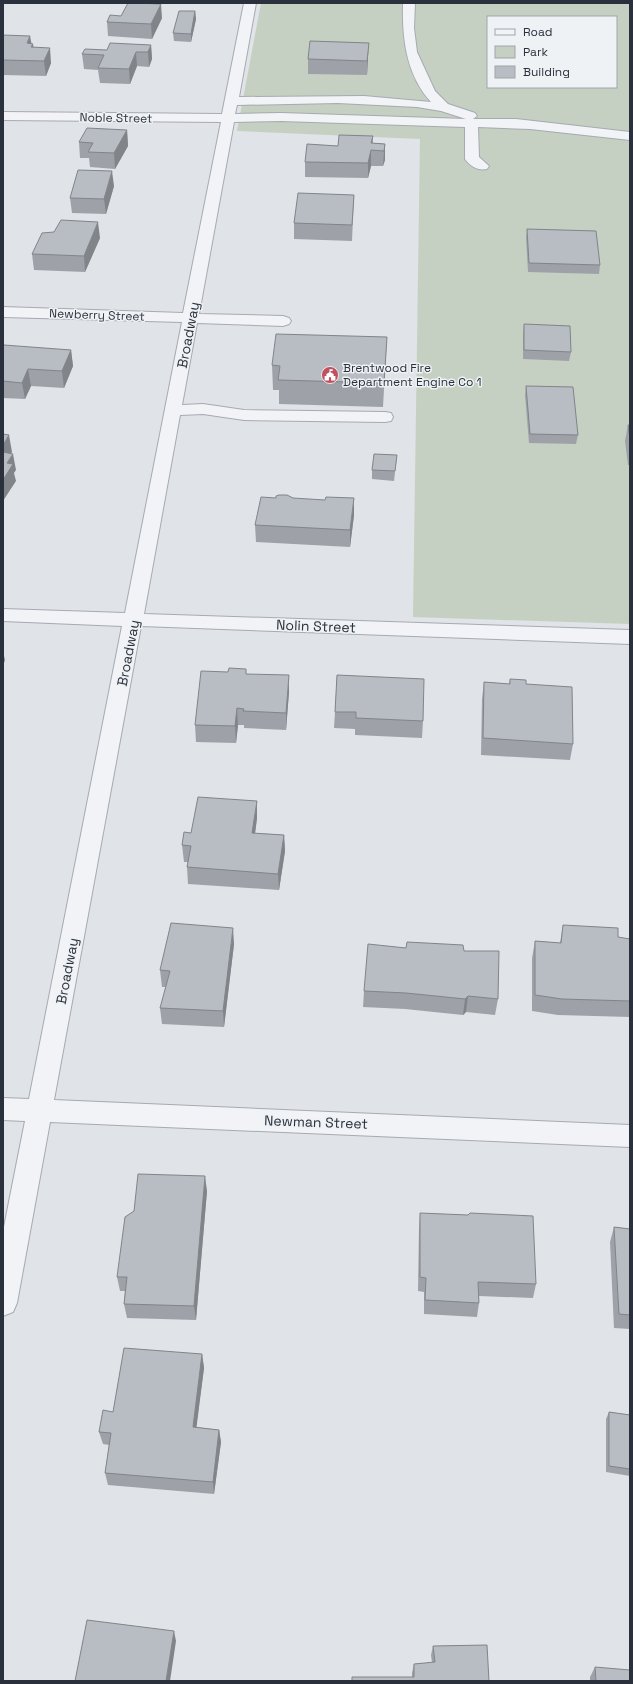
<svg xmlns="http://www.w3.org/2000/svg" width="633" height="1684" font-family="'Space Grotesk',sans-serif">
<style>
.green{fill:#c5d0c2;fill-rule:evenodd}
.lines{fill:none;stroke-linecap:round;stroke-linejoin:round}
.minor-casing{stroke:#a6aab1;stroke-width:2}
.minor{fill:#f2f3f6;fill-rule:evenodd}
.wall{fill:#9ea2a8}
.shaded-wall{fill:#818488}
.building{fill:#b8bcc3;stroke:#818488}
.labels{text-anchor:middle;stroke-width:3;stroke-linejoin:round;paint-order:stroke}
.far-street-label{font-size:12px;fill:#2a313d;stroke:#eff2f5}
.far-poi-label{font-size:12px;fill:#2a313d;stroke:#eff2f5;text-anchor:start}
.street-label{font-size:14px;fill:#2a313d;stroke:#eff2f5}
</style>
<rect width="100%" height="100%" fill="#e0e3e7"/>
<path class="green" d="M261,3H630V624L413,617L420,139L237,131ZM488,17H616V87H488Z"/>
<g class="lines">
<g class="minor-casing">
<path id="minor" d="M244,3H256L239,97L364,96L431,102C406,75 402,38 403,3H415L414,28L417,52L435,91L448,104L475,113L477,116L473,119H516L630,132V140L530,129L478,127L479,157L489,166L487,169C478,171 470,166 465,159V127L281,121L234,122L199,314L283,316L289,318L291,321L289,324L283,326L197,323L182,405L203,404L244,410L385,412L391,413L393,417L391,421L385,422L244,420L203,414L180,415L144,614L630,630V644L141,626L54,1100L630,1125V1147L50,1122L17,1303L13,1312L3,1316V1232L25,1121L3,1120V1098L29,1099L122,626L3,621V609L125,613L182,322L3,317V307L183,313L221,122L3,120V112L222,114ZM338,103L417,107L441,111L466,119L281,113L235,114L237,105Z"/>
</g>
<use href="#minor" class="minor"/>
</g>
<path class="wall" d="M195,11L196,19L191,42L174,41L173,33Z
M121,16L162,18L152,39L108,36L107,22Z
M3,35L33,44V47L51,63L46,76L3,75Z
M151,45L152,59L149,67L137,66L130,84L100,83L98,70L84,69L82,54L107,50Z
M368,57L367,75L308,74V59Z
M127,130L128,146L115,169L90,167L89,158H80L79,142Z
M373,136V143L385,144V160L383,166H371L368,178L305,177V162L338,146Z
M114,186L106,214L72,213L70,198Z
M354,195L352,241L294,239V223Z
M527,229L600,265L599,274L528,272L526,238Z
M100,238L85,272L34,270L32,254Z
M524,324L571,352L569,361L523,359V333Z
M387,337L383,407L279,404V390H273L272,365Z
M3,346L71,350L73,366L64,388L31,386L25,399L3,398Z
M526,386L578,435L576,444L529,443L525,395Z
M628,425H630V465H628L625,441Z
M397,455L394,481L372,479V470Z
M276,498H293L354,515L350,547L256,542L255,525Z
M246,669V674L289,692L286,730L244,728V725H238L236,743L196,742L195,725L228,672Z
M337,675L423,721L422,738L355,735V729L334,728L335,712Z
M510,679L526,684L573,744L570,760L481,755L482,699L484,682L509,684Z
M257,801V818L255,833L284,835L285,851L279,890L188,884L187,867L188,862H184L182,845L191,833Z
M563,925L618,937L630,939V1017L558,1015L532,1011V958L535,941L560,943Z
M234,944L224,1027L162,1024L160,1008L166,987H162L160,970Z
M406,948L464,951L498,999L495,1015L466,1012L463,1015L405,1009L363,1007L364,991Z
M207,1191L196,1320L127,1318L124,1304L125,1291H120L117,1277L134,1211Z
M420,1213L536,1284L533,1298L479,1296V1303L477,1317L424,1314V1292L418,1291L419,1228Z
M614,1227L630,1229V1329L614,1328L610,1242Z
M202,1354L204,1368L196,1427L219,1430L221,1442L214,1494L108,1485L105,1473L109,1445L103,1444L99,1432L113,1412Z
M609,1412L630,1415V1476L606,1472V1419Z
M433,1646L489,1681H352V1677H412V1673L414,1664L432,1663L431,1655Z
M595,1667L630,1681H590V1677Z"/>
<path class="shaded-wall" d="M161,4L162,18L152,39L151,24Z
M195,11L196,19L191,42V34Z
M30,36L32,46L33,44L35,58L33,62L32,52L27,43Z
M369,43L368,57L367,75V61Z
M151,45L152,59L149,67L148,52Z
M50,48L51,63L46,76L44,61Z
M136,52L137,66L130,84L129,69Z
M127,130L128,146L115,169L114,153Z
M385,144V160L383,166L384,151Z
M371,150V166L368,178V163Z
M112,171L114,186L106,214L104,199Z
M98,222L100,238L85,272L84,256Z
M71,350L73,366L64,388L62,371Z
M28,369L31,386L25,399L22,383Z
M9,435L12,452L3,466V445Z
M13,454L16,470L14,473L16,481L3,501V480L7,463Z
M354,498V515L350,547V530Z
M3,652L5,660L3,666Z
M289,675V692L286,730V713Z
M237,708L238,725L236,743L235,726Z
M257,801V818L253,849L252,833Z
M284,835L285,851L279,890L278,874Z
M233,928L234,944L224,1027L223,1011Z
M468,996L466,1012L463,1015L465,999Z
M205,1176L207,1191L196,1320L194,1306Z
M202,1354L204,1368L195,1439L193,1427Z
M219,1430L221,1442L214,1494L213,1482Z
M174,1631L176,1641L170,1681H166Z"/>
<path class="building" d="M128,3H137L161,4L151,24L107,22L110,15L121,16Z
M179,11H195L191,34L173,33Z
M3,35L30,36L27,43L33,44L31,47L50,48L44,61L3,60Z
M310,41L369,43L367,61L308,59Z
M110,43L151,45L148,52H136L129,69L98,68L104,55L82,54L85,49L107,50Z
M87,128L127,130L114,153L88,152L93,143L79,142Z
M339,135L373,136L371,143L385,144L384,151L371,150L368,163L305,162L307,144L338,146Z
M78,170L112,171L104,199L70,198Z
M298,193L354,195L352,225L294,223Z
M61,220L98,222L84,256L32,254L42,233L54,232Z
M527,229L596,231L600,265L529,263Z
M524,324L570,326L571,352L524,350Z
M276,334L387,337L384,383L278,380L280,366L272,365Z
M4,345L71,350L62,371L28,369L22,383L3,381V346Z
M526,386L573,387L578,435L530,434Z
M628,425H630V439Z
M3,434L9,435L3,445Z
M3,452L13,454L7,463L13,464L3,480Z
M374,454L397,455L395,471L372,470Z
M279,495H287L293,498L325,500L326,497L354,498L350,530L255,525L261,497L276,498V496Z
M229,668L246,669V674L289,675L286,713L243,711L244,709L237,708L235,726L195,725L201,671L228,672Z
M337,675L424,679L423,721L356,718V712H335Z
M510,679L526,680V684L572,687L573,744L483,738L484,682L510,684Z
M198,797L257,801L252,833L284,835L278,874L187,867L191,846L182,845L184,832L191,833Z
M171,923L233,928L223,1011L160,1008L170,971L160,970Z
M563,925L618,928V937L630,939V1001L562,999L535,995V941L561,943Z
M407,942L463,945L464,951H499L498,999L468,996L465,999L406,993L364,991L368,944L406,948Z
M138,1174L205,1176L194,1306L124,1304L127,1277H117L125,1217L134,1211Z
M420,1213L468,1215L470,1213L533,1216L536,1284L478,1282L479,1303L425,1300L426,1278L420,1277Z
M614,1227L630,1229V1315L619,1314Z
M124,1348L202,1354L193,1427L219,1430L213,1482L105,1473L111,1433L99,1432L103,1410L113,1412Z
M609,1412L630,1415V1469L609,1466Z
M87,1620L174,1631L166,1681H75Z
M487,1645L489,1681H352V1677H414V1664L435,1662L433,1646Z
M595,1667L630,1670V1681H596Z"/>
<defs>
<g id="civic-disc" transform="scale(0.9)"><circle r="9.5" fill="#bf5261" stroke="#eff2f5"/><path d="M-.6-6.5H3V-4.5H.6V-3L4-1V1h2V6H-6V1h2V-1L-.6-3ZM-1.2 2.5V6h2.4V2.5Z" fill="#fff"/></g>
</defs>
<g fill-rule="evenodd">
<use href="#civic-disc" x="330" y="375"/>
</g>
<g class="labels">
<g class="far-street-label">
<text transform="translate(116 118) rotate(1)" y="4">Noble Street</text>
<text transform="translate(97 315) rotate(2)" y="4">Newberry Street</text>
</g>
<g class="far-poi-label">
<text x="343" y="372">Brentwood Fire<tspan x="343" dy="14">Department Engine Co 1</tspan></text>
</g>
<g class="street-label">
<text transform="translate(188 335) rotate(-79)" y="5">Broadway</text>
<text transform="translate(316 626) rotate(2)" y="5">Nolin Street</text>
<text transform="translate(128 653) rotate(-79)" y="5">Broadway</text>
<text transform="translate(67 971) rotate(-79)" y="5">Broadway</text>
<text transform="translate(316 1122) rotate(2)" y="5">Newman Street</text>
</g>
</g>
<rect width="633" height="1684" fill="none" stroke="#2a313d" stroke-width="8"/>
<rect x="487" y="16" width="130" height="72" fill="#eff2f5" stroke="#a0a5ab"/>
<rect x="495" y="29" width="20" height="6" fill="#f2f3f6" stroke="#a0a5ab"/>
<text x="523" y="36" font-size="12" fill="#2a313d">Road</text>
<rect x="495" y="46" width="20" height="12" fill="#c5d0c2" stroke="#a0a5ab"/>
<text x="523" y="56" font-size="12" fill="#2a313d">Park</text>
<rect x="495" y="66" width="20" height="12" fill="#b8bcc3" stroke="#a0a5ab"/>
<text x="523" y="76" font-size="12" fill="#2a313d">Building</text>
</svg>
